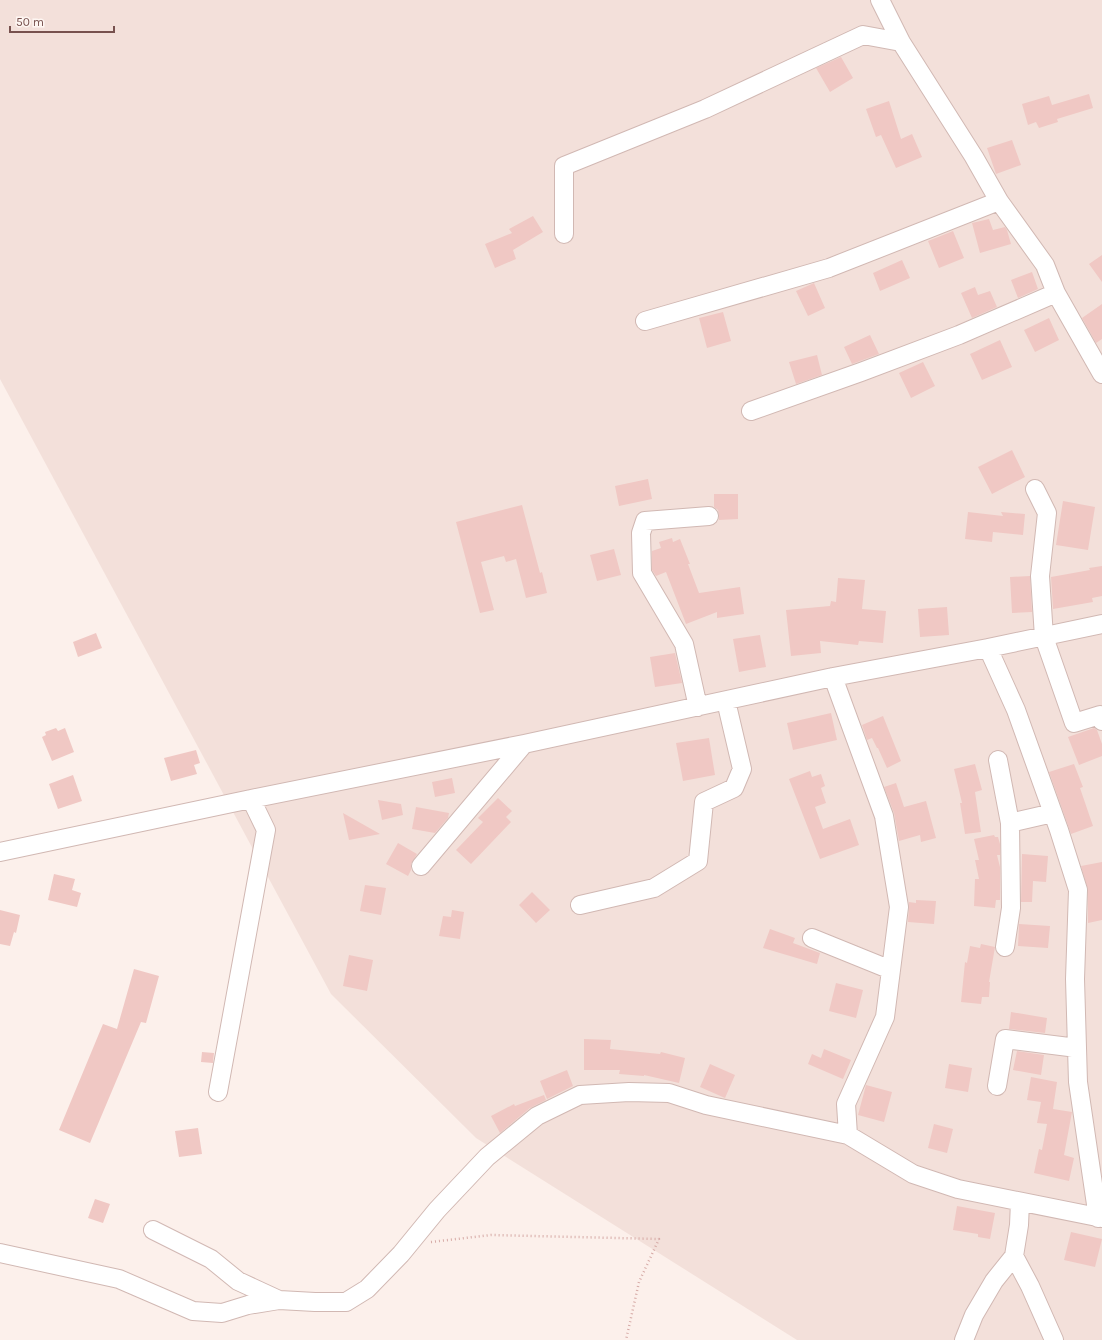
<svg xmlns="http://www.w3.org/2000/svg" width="1102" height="1340" font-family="Karla,sans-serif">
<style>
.residential{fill:#f3e0da}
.building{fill:#f0c8c4}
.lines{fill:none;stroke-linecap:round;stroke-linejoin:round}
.minor-casing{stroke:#d1b8b3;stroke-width:20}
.path{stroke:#d6aaa6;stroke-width:2.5;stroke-dasharray:1 3;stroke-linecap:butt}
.minor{stroke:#fff;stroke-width:18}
</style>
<rect width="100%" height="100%" fill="#fcf0eb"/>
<path class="residential" d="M0,0H1102V1340H797L476,1138L331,994L0,379Z"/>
<path class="building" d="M841,57L853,78L830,92L816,68Z
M1089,94L1093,108L1057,119L1058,122L1039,128L1036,122L1028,125L1022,104L1049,96L1052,105Z
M889,101L901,139L912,134L922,157L896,168L881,135L876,137L866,109Z
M1012,140L1021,165L996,174L987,148Z
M533,216L543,232L513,250L516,259L495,268L485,244L512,233L509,229Z
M989,219L993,230L1005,227L1007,230L1011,244L980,253L972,223Z
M953,231L964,258L939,268L928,241Z
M1102,255V282L1089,264Z
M902,260L910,278L880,291L873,273Z
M1032,272L1038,289L1018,298L1011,280Z
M814,283L825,308L808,316L796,291Z
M975,287L978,295L990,291L997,307L972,318L961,293Z
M1102,304V339L1096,343L1082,318Z
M723,312L731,341L707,348L699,318Z
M1049,318L1059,340L1035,352L1024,330Z
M870,335L879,354L852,364L844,347Z
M1000,340L1012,367L982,380L970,354Z
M817,355L822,375L796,384L789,362Z
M923,362L935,386L911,398L899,373Z
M1012,450L1025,477L992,494L978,467Z
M648,479L652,499L619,506L615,486Z
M714,494H738V519L719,520V515L718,510L714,507Z
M1063,501L1095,507L1088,550L1056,545Z
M522,505L540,573L542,572L547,593L526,598L516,559L506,562L504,556L481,562L494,610L480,613L456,522Z
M968,512L1003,516L1001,512L1025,514L1023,535L993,532L992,542L965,539Z
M672,538L673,542L680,539L690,564H688L699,593L740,587L744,614L717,618V612L686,624L666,572L656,576L652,570V551L661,548L659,542Z
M614,549L621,575L597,581L590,555Z
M1102,566V596L1092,598L1093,602L1053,609L1051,577L1090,570L1089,568Z
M1030,576L1032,612L1012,613L1010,577Z
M838,578L865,580L862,609L886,611L883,643L859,641L858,645L820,641L821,653L791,656L786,610L830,606L831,601L836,602Z
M947,607L949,635L920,637L918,609Z
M96,633L102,648L78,657L73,642Z
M760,635L766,667L739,672L733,639Z
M675,653L682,683L655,687L650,657Z
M831,713L837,740L793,750L787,723Z
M883,716L901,761L887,768L878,748H877L872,738L867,740L862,725Z
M56,728L58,731L65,728L74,752L52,761L42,737L46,735L45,732Z
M1094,728L1097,730L1102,744V756L1079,765L1068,737Z
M709,738L715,775L683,781L676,743Z
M196,750L200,763L194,765L197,774L171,781L164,758Z
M975,764L982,790L975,792L981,832L965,834L960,803H962L954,769Z
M1074,764L1083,787L1080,788L1093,826L1071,834L1049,772Z
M810,771L812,777L821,774L825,786L821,788L826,803L815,807L823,829L850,819L859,845L820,859L789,779Z
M73,775L82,801L58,809L49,784Z
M452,778L455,793L435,797L432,782Z
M896,783L904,807L926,801L936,838L921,842L920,835L899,841L894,813L884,787Z
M498,798L512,811L506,817L511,822L471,864L456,850L483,822L478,818Z
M378,800L401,804L403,815L382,820Z
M416,807L449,813L448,818L435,833L412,829Z
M343,813L380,834L349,840Z
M994,835L995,837H998L1000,844V855H997L1000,867V900H996L995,908L974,906L975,879H979L975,860H979L974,839Z
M398,843L417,854L411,864V870L408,876L386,864Z
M1022,854L1048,856L1046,882L1033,881L1032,902H1021Z
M1102,862V920L1088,923V890L1081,866Z
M54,874L75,879L72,890L81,893L77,907L48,900Z
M365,885L386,888L381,915L360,911Z
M532,892L550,910L536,923L519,905Z
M916,900L936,901L934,924L908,922L909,908V902L916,903Z
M0,910L20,915L16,933L14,932L10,946L0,944Z
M452,910L464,912L460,939L439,936L443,916L451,917Z
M1019,924L1050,926L1048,948L1018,946Z
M770,929L795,938L793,943L820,953L817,964L763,948Z
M981,944L995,947L989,982H990L989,997H982L981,1004L961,1002L965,962L967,963L970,946L980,948Z
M349,955L373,960L367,991L343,986Z
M134,969L159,976L146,1023L141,1022L90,1143L59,1130L103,1024L117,1029Z
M836,983L863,990L856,1018L829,1011Z
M1011,1012L1047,1018L1045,1033L1009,1029Z
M584,1039L611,1040L610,1049L660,1054L661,1052L685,1058L679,1083L644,1075V1076L619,1074L620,1070H584Z
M824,1049L851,1060L843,1079L808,1064L812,1054L821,1058Z
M1017,1051L1044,1055L1041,1075L1013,1070Z
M202,1052L214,1053L213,1063L201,1062Z
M710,1064L735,1075L725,1098L700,1087Z
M949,1064L972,1068L968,1092L945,1088Z
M567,1070L573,1086L547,1099L540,1081Z
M1031,1077L1057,1082L1053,1109L1072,1112L1064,1155L1074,1158L1069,1181L1034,1173L1039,1149L1042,1150L1047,1124L1037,1123L1041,1102L1027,1100Z
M866,1085L892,1092L884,1122L858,1115Z
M544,1095L546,1100L530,1108L500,1133L491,1116L514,1104L515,1106Z
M934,1124L953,1129L947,1153L928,1148Z
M198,1128L202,1154L179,1157L175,1131Z
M95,1199L110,1204L103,1223L88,1218Z
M957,1206L995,1213L990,1239L978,1237V1234L953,1230Z
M1071,1232L1102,1239L1095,1267L1064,1260Z"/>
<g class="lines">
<g class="minor-casing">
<path id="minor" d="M880,0L901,42L974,157L999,201L1045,265L1056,293L1102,374
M564,234V166L705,109L863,35L901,42
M645,321L829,268L999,201
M751,411L861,372L959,335L1056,293
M1035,489L1047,513L1040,576L1044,637L1074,723L1100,715L1102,721
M988,648L1016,710L1059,830L1078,890L1075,979L1078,1082L1098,1218
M833,677L884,816L899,907L885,1017L846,1104L848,1135
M698,707L684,644L642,573L641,533L645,521L709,516
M998,760L1010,823
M0,852L251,799L524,744L833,677L988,648L1102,624
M421,866L524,744
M580,905L654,888L698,861L704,802L734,788L742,769L726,701
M812,938L891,970
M1005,947L1011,908L1010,823L1053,813
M997,1086L1005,1039L1077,1048
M218,1092L266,830L251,799
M153,1230L211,1259L238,1281L279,1300
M0,1253L119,1279L193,1311L222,1313L248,1305L279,1300L315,1302H346L367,1289L401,1254L437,1210L487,1157L537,1116L580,1095L629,1092L669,1093L706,1105L848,1135L913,1174L958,1189L1102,1218
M1014,1256L1030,1286L1054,1340
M964,1340L974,1315L994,1281L1014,1256L1019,1225L1020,1202"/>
</g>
<path class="path" d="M431,1242L491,1235L659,1239L639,1282L626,1340"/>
<use href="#minor" class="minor"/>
</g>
<path d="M10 26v6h104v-6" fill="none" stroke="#77514e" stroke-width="2"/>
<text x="16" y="26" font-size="12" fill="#77514e" stroke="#fef6f2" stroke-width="3" paint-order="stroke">50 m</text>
</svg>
